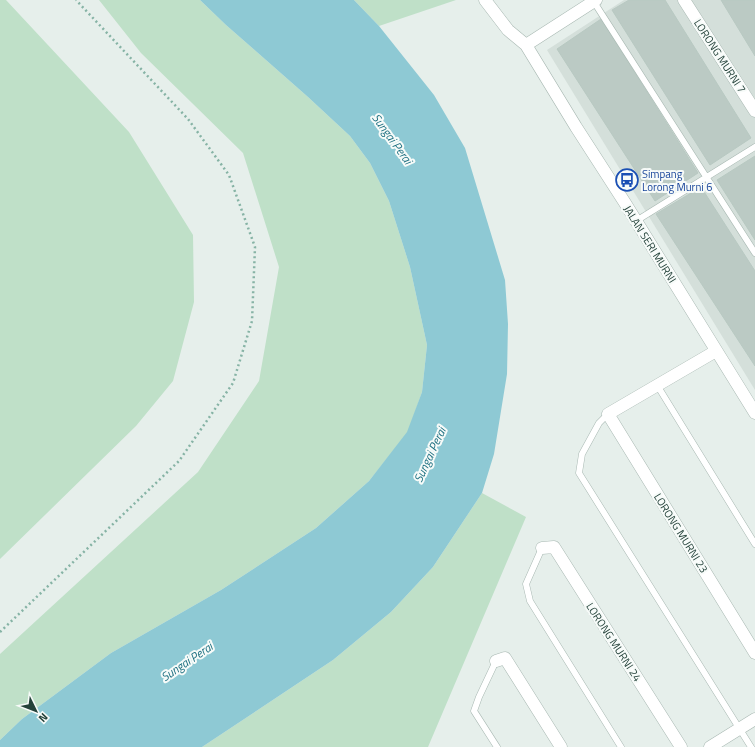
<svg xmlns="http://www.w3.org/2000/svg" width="755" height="747" font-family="'Titillium Web',sans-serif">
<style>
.built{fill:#d4dfda}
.green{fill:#bfe0c8}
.water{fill:#8ec9d4}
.building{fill:#bbcac4;stroke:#b8c9c2}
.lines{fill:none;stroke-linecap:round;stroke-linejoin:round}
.lane-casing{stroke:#a8b8b2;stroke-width:7}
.street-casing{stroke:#a8b8b2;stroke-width:13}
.path{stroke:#86b3a5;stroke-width:2.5;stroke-dasharray:2 3;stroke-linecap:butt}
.lane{stroke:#fff;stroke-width:6}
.street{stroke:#fff;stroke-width:12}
.labels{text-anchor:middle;stroke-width:4;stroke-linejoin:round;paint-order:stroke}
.street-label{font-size:11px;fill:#24423a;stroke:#f7fbf9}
.transit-label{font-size:11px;fill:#164399;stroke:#f7fbf9;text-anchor:start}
.water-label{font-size:12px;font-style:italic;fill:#1c6f80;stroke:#f7fbf9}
</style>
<rect width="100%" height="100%" fill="#e6efeb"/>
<path class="built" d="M624,0H755V390L547,50Z"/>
<path class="green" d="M0,0H6L129,132L193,235L194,302L173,381L136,426L0,559Z
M99,0H200L226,25L308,97L350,136L370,163L389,201L410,267L427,345L422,392L408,432L369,481L316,528L221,590L111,653L22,719L0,740V654L198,472L259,381L279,267L243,153L141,53Z
M354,0H456L379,26Z
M482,493L526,517L428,747H202L333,660L391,612L433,567Z"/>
<path class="water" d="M200,0H354L379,26L434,95L465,148L505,280L508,324L507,374L494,454L482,493L433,567L391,612L333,660L202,747H0V740L22,719L111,653L221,590L316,528L369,481L407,432L422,392L427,345L410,267L389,201L370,163L350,136L308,97L226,25Z"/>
<path class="building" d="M629,0H665L751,138L710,165L612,10Z
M721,0H755V56Z
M601,19L698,173L655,201L557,49Z
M755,156V240L717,180Z
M701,187L755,271V366L656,214Z"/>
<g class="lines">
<g class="lane-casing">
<path id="lane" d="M594,2L755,253
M636,221L755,147
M657,385L755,544
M608,414L599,423L582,454L579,473L751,747
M542,548L526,584L530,601L621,747
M496,661L479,697L474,711L497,747"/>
</g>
<g class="street-casing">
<path id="street" d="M485,0L508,30L526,45L576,127L625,203L755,413
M684,0L755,111
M526,45L596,0
M716,351L608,414L755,653
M542,548L554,547L681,747
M496,661L505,658L561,747
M710,747L755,719"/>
</g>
<path class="path" d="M0,632L179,461L233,383L252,321L255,247L229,175L188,119L76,0"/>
<use href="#lane" class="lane"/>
<use href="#street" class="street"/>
</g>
<defs>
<g id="bus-ring" transform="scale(1.15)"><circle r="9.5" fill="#f7fbf9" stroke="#1a4fb4" stroke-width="1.5"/><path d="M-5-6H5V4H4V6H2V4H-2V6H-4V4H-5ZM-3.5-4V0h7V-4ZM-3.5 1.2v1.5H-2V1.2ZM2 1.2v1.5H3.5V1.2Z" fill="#1a4fb4"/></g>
</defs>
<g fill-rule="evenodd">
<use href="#bus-ring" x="627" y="180"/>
</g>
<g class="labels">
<g class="street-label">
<text transform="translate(720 56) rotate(57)" y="4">LORONG MURNI 7</text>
<text transform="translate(650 244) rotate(58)" y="4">JALAN SERI MURNI</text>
<text transform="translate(681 533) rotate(58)" y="4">LORONG MURNI 23</text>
<text transform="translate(614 642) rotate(57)" y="4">LORONG MURNI 24</text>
</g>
<g class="transit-label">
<text x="642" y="178">Simpang<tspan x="642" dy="13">Lorong Murni 6</tspan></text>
</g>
<g class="water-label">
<text transform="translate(392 139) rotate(54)" y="4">Sungai Perai</text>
<text transform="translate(430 455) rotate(-65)" y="4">Sungai Perai</text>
<text transform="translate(187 662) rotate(-34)" y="4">Sungai Perai</text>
</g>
</g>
<g transform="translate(36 711) rotate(133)" stroke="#f7fbf9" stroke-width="3" paint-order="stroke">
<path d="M0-3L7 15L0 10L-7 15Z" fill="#24423a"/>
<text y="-6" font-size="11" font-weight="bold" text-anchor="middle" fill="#24423a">N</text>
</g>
</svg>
